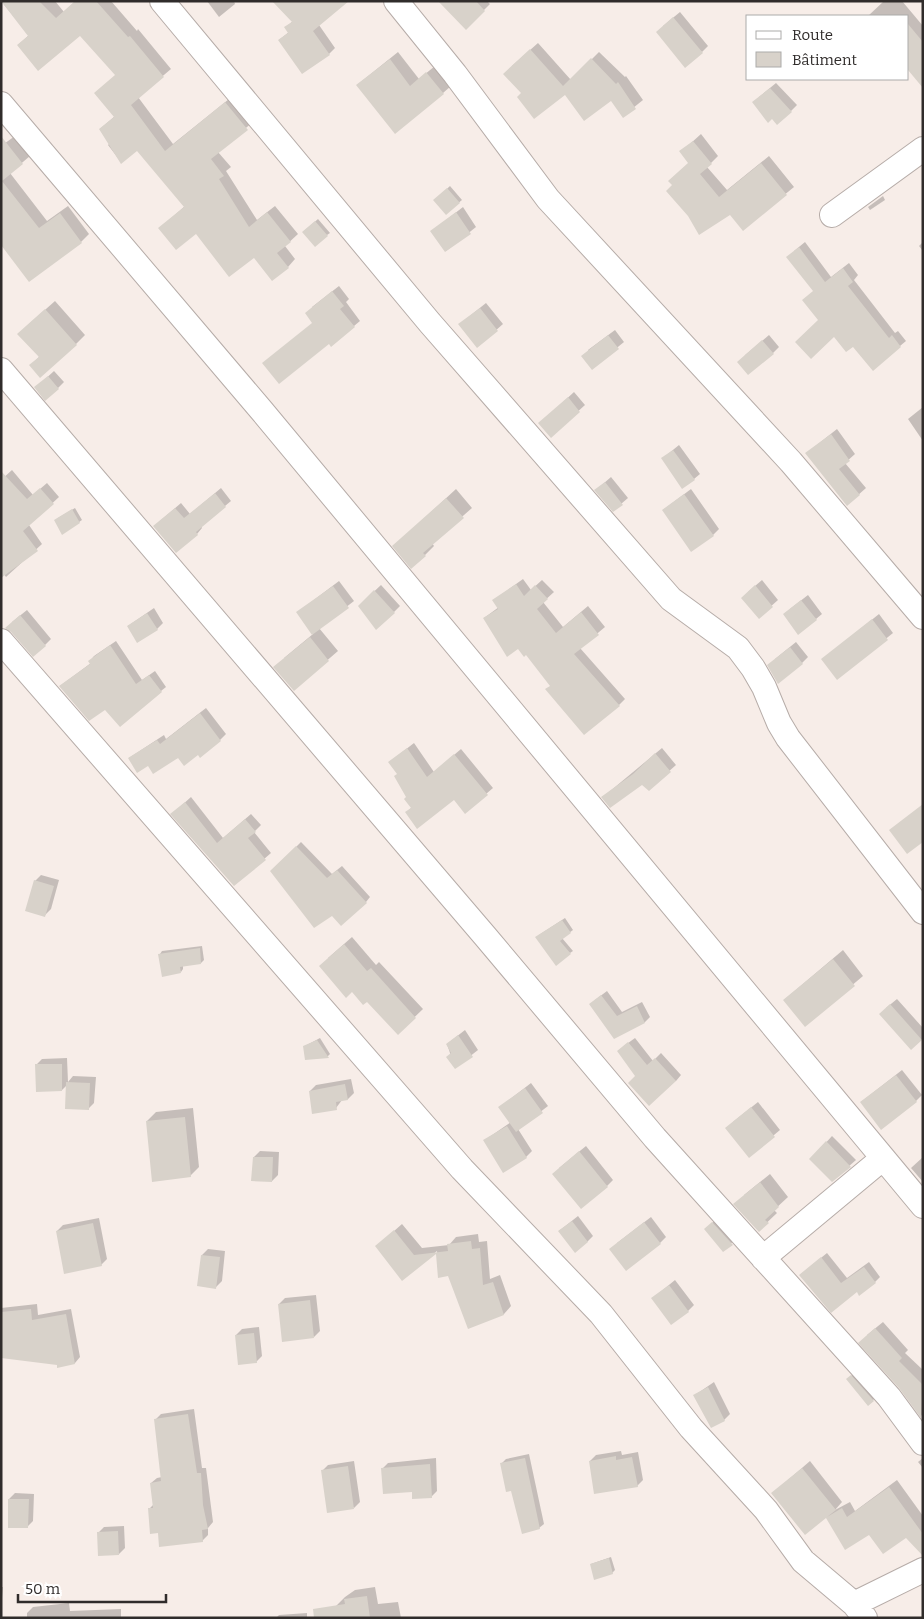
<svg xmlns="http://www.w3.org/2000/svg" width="924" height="1619" font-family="Bitter,serif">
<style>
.shadow{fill:#0003}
.building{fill:#d8d2ca}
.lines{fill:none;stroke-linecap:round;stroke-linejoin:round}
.street-casing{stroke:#b6aca8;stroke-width:26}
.street{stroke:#fff;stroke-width:24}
</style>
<rect width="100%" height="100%" fill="#f7ede8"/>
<path class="shadow" d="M1,1H55L64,12L76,1H111L137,31L138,29L171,69L138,97L173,144L234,95L254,121L218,152L231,167L226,171L257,220L275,206L298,234L285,246L295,259L288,267L196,232L160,228L185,206L138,149L121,162L108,145L110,143L100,129L115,116L116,74L80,34L18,45L29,35Z
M207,1H234L235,4L219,17Z
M439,1H487L490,4L466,28Z
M884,1H902L923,26V86L908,67V16H868Z
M680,12L708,46L702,52L663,26Z
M293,21L319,25L335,48L329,54L279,40L289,32L286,27Z
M538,43L571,80L599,52L625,77L626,76L643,100L623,116L611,99L565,93H522L512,66Z
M398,52L419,79L435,66L451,86L443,93L357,85Z
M776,83L797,105L791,111L759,97Z
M701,134L718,156L707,167L727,190L769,156L794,187L743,229L681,152Z
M15,136L30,156L10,173L47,221L68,206L89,234L81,242L1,243V146Z
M450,186L462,200L446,213L435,200Z
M883,196L885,200L870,210L868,207Z
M463,207L476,227L446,251L432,231Z
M318,219L330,233L327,235L303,232Z
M805,242L831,277L849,263L858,275L854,280L895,333L898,331L906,341L900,346L853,345L819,320L814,291L794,251Z
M923,242V251L919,246Z
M339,286L349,299L346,302L360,321L354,326L314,322L312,307Z
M55,301L85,335L76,344L31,365L39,357L28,325Z
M486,303L503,324L477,347L466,319Z
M615,330L624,342L592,368L588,350Z
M769,335L779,347L773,353L744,356Z
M54,371L64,382L58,388L42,382Z
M574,392L585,405L551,436L546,418Z
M923,407V441L908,419Z
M837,429L855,454L845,463L866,488L847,505L813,448Z
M679,445L700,474L694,479L663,458Z
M12,470L33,495L47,483L59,497L29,525L42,544L6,577L1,570V480Z
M611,477L628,498L614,510L596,490Z
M221,488L231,501L201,526L202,528L197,534L160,521L181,503L190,514Z
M456,489L472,508L432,543L434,546L425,555L394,546Z
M691,489L719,529L713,535L663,510Z
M75,508L82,520L63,533L58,518Z
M523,579L531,590L542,580L554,592L543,602L563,627L588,606L605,627L580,648L625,699L619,705L551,685L526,653L484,618L499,607L494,600Z
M762,580L778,600L759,617L748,592Z
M339,581L354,601L319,628L338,651L294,689L284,658L313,634L298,612Z
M381,585L400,606L394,612L365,600Z
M808,595L822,614L816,619L790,609Z
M154,608L163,623L157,629L128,626Z
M27,610L51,639L45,645L12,622Z
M879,614L893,633L837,678L823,659Z
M116,641L142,680L155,671L166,687L161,691L105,708L60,686L91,663L90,661L94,656Z
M796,642L808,657L802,663L775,659Z
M206,708L226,734L220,740L198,754L148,764L129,758L164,735L166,739Z
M414,743L434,772L461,749L493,788L465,812L454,798L407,812L412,807L398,774L396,757Z
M662,748L676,765L649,789L642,784L603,797Z
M191,797L223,838L251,814L261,825L254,832L271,853L234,885L172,814Z
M301,842L332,874L342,866L370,897L366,902L333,915L272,871Z
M41,875L59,880L51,909L45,915L35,881Z
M565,918L573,930L562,938L573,951L570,953L539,935Z
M352,937L376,965L379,962L423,1009L398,1033L328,958Z
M202,946L204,960L201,963L183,965V969L181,972L160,954L162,951Z
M843,950L863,976L805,1025L784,1000Z
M607,991L622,1012L642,1002L650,1017L645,1022L614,1037L595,1000Z
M897,999L923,1028V1038L911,1049L886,1008Z
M465,1030L478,1050L455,1068L447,1044Z
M320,1038L330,1054L328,1056L306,1059L305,1046Z
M635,1038L653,1061L661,1053L681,1075L676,1081L636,1076L624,1046Z
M67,1058L68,1082L73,1076L96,1077L94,1103L88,1109L67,1085L62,1090L36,1065L42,1059Z
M902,1070L922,1095L916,1101L861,1102Z
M351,1079L354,1093L348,1099L342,1100L336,1108L310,1091L316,1085Z
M531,1083L548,1106L518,1129L532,1151L526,1157L485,1140L511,1122L500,1107Z
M758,1102L780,1130L749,1156L733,1122Z
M193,1108L199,1167L190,1176L147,1121L156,1112Z
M832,1136L856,1160L832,1181L811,1159Z
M586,1146L613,1180L607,1186L559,1168Z
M260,1151L279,1152L278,1175L272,1181L254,1157Z
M923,1157V1182L911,1168Z
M770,1174L788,1197L774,1210L777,1213L759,1230L744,1195Z
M578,1216L593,1236L587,1242L559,1231Z
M651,1217L666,1237L660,1243H617Z
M99,1218L107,1259L101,1265L57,1231L63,1225Z
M715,1220L741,1235L723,1250L706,1229Z
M402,1224L422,1248L449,1245L456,1237L478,1234L479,1242L487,1241L490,1279L500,1275L511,1306L504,1314L469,1327L449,1275L439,1276L437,1251L403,1279L377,1246Z
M208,1249L225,1251L222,1281L216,1287L202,1255Z
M827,1253L847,1278L869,1262L880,1277L875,1282L857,1290L800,1275Z
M675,1280L694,1305L688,1311L653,1298Z
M316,1295L320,1331L314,1337L279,1304L285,1298Z
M37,1304L38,1315L71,1309L80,1357L75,1363L58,1364L1,1356V1308Z
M883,1322L908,1350L905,1353L923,1370L922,1416L867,1335Z
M259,1327L262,1356L256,1362L236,1335L242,1329Z
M853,1374L879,1394L868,1405L848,1379Z
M714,1382L730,1414L724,1420L695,1395Z
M194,1409L202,1468H206L213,1522L208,1528V1535L202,1541L160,1532L149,1509L154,1504L151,1483L157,1478L162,1477L156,1419L161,1414Z
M621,1451L622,1455L638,1452L643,1480L637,1486L590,1461L596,1455Z
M529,1454L544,1524L539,1528L512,1489L501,1464L506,1459Z
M436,1458L437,1491L431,1497L413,1490L382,1469L388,1463Z
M923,1458V1468L918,1462Z
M354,1461L360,1502L354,1508L322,1471L328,1465Z
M810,1461L842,1502L835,1510L850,1502L855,1511L897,1480L923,1516V1549L906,1536L869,1533L845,1548L826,1516L773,1493Z
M15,1493L34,1494L33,1521L27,1527L9,1499Z
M124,1526L125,1548L119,1554L98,1533L104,1527Z
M611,1557L615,1570L612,1573L591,1564Z
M1,1587H3L1,1609Z
M375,1587L378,1604L398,1602L401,1618H338L336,1606L345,1597L355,1590Z
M69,1603L70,1611L121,1609V1618H27V1613L33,1607Z
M307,1613V1618H276L279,1615Z"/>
<path class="building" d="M1,1H39L56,18L75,1H96L128,37L130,36L164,77L131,105L165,151L225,102L248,130L211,159L224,176L219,179L249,227L267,212L291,242L277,253L289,268L272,281L254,258L229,277L196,234L176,250L158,228L184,207L137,151L121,164L99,129L114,117L94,93L115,75L80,36L38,71L17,45L28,36Z
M272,1H349L313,31L330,55L302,74L278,40L288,33L284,27L292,22Z
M438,1H476L485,11L466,30Z
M673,17L703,53L685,68L656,32Z
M908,24L923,42V88L908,70Z
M530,49L563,86L591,58L616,84L618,82L636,109L623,118L611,101L584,121L565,95L534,119L517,97L521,93L503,74Z
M390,59L410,86L426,72L444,94L395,134L356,85Z
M770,88L792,112L777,125L772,119L768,123L752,102Z
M1,136L23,164L2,181L39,228L60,213L82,243L29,282L1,245Z
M693,141L712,164L700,174L719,197L761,163L787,195L743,231L730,215L699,235L688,216L666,191L672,185L668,181L688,163L679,151Z
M447,188L460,203L446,215L433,200Z
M456,212L471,234L445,252L430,231Z
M315,221L328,236L315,247L302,232Z
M799,247L825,282L843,268L853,282L848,286L889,338L892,335L901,347L873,371L853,347L846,352L834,337L811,359L795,342L818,320L802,300L813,291L786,257Z
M332,291L344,306L340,309L355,327L331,347L329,344L279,384L262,363L312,323L305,313Z
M480,308L498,331L477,348L458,324Z
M45,309L77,345L40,378L29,365L39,357L17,334Z
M608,335L619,349L592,370L581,356Z
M762,340L774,354L748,375L737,362Z
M48,376L59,389L45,401L34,387Z
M568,397L580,412L551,438L538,423Z
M831,434L850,461L839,469L860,495L847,506L805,453Z
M673,450L695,480L682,489L661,458Z
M1,471L27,499L40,488L54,504L23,531L38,551L1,578Z
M605,482L623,505L613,512L594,490Z
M215,493L226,507L196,532L198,535L176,553L153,526L175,508L184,518Z
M684,494L714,536L691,552L662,510Z
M446,498L464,518L423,553L426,556L411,569L392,546Z
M72,509L80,523L62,535L54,520Z
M516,584L524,596L535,585L548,599L537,609L556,633L581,612L599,635L574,654L620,706L584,735L545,689L550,686L526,655L524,657L518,649L507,657L483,618L498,609L492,600Z
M755,585L773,607L759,619L741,598Z
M333,586L349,608L312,635L296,612Z
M374,590L395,613L376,630L358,606Z
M801,600L817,620L798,635L783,614Z
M147,613L158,630L137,643L127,626Z
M20,615L46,646L33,657L11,632L5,628Z
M872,619L888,640L837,680L821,659Z
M310,637L329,661L294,691L273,667Z
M110,645L136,684L149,675L162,692L120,727L105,710L89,721L59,686L90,664L88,661Z
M790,647L803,664L778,684L767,665Z
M200,713L221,741L200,758L198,755L184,766L178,758L153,774L148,766L137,773L128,758L157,740L160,744Z
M407,748L427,777L454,754L488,795L465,814L454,800L417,829L405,812L411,808L404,799L406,797L394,776L397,774L388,762Z
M655,753L671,772L649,791L642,785L610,808L601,797L633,774Z
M185,802L217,843L245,819L256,832L248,838L266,860L234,886L170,814Z
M923,804V842L907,854L889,830Z
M296,846L327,878L337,870L367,903L341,926L332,916L314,928L270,871Z
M34,880L54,886L45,917L25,911Z
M562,920L571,933L560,941L571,954L556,966L535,937Z
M344,944L367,971L371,968L416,1018L398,1035L367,1002L363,1005L352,992L346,998L319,966Z
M200,948L201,964L180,967L181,973L162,977L158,954Z
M833,959L855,986L805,1027L783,1000Z
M601,995L617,1016L637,1006L645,1023L614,1039L589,1004Z
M890,1004L922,1040L911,1050L879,1014Z
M458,1035L473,1057L455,1069L446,1057L451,1053L446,1044Z
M317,1040L329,1058L305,1060L303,1046Z
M628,1042L647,1065L655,1058L676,1081L649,1106L628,1083L635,1076L617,1051Z
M35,1064H62V1091L36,1092Z
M896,1075L917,1102L881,1130L860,1102Z
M66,1082L90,1083L89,1110L65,1109Z
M345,1084L348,1100L336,1102L337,1110L312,1114L309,1091Z
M525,1088L543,1113L516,1132L498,1107Z
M751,1107L775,1137L749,1158L725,1128Z
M185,1117L191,1177L152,1182L146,1121Z
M507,1126L527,1158L503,1173L483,1140Z
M826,1141L851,1167L832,1182L809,1159Z
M579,1151L608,1187L581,1209L552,1174Z
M253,1157H273L272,1182L251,1181Z
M760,1182L779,1207L765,1220L769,1223L759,1232L733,1204Z
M572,1221L588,1242L575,1253L558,1231Z
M644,1222L661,1244L626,1271L609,1249Z
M712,1222L733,1245L723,1252L704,1229Z
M93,1223L102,1266L64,1274L56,1231Z
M394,1230L414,1255L448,1251L447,1244L471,1241L472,1249L480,1248L483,1285L493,1282L504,1315L468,1329L448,1276L438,1278L436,1254L402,1281L375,1246Z
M201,1255L220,1257L216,1289L197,1286Z
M821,1257L841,1283L864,1267L876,1283L859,1296L857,1292L831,1313L799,1275Z
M669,1285L689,1312L671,1325L651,1298Z
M310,1300L314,1338L282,1342L278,1304Z
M31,1309L32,1320L66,1314L75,1364L57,1368V1365L1,1358V1312Z
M875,1328L902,1358L899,1361L923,1385L921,1418L899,1388L858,1343Z
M254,1333L257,1363L238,1365L235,1335Z
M851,1375L874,1401L868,1406L846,1379Z
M708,1387L725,1421L711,1428L693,1395Z
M188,1414L197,1473H201L203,1505L208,1529L202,1530L203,1542L159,1547L158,1533L150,1534L148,1508H153L150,1483L161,1481L154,1419Z
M616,1456V1460L632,1457L638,1487L594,1494L589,1461Z
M525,1458L540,1529L522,1534L511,1491L506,1492L500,1463Z
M430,1464L432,1498L412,1499V1492L383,1494L381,1468Z
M348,1466L354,1509L327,1513L321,1470Z
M802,1468L836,1510L827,1517L842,1508L847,1517L889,1487L923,1534V1556L906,1538L883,1554L869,1535L845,1550L826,1518L805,1535L771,1493Z
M8,1499H29L28,1528H8Z
M118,1531L119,1555L98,1556L97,1532Z
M609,1558L613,1574L594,1580L590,1564Z
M367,1596L370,1618H314L313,1609L345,1604L344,1599Z"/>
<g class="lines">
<g class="street-casing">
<path id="street" d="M162,1L430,323L671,599L738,648L753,668L764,687L779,723L788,738L923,912
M396,1L455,74L548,199L791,462L923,617
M1,104L262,411L923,1206
M832,215L923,149
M1,370L485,936L655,1138L889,1397L923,1443
M1,641L462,1169L601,1314L691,1428L766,1510L803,1561L854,1604L865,1618
M763,1258L882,1159
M854,1604L923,1570"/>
</g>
<use href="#street" class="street"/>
</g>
<rect width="924" height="1619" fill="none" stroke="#302c2b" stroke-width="5"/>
<rect x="746" y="15" width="162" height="65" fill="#ffffff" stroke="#acabaa"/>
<rect x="756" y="31" width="25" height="8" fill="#ffffff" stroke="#acabaa"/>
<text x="792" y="40" font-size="15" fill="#302c2b">Route</text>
<rect x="756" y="52" width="25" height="15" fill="#d8d2ca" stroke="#acabaa"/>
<text x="792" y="65" font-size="15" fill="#302c2b">Bâtiment</text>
<path d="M18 1594v8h148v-8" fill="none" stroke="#302c2b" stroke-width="2.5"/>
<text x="25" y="1594" font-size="15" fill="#302c2b" stroke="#ffffff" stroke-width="4" paint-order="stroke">50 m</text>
</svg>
